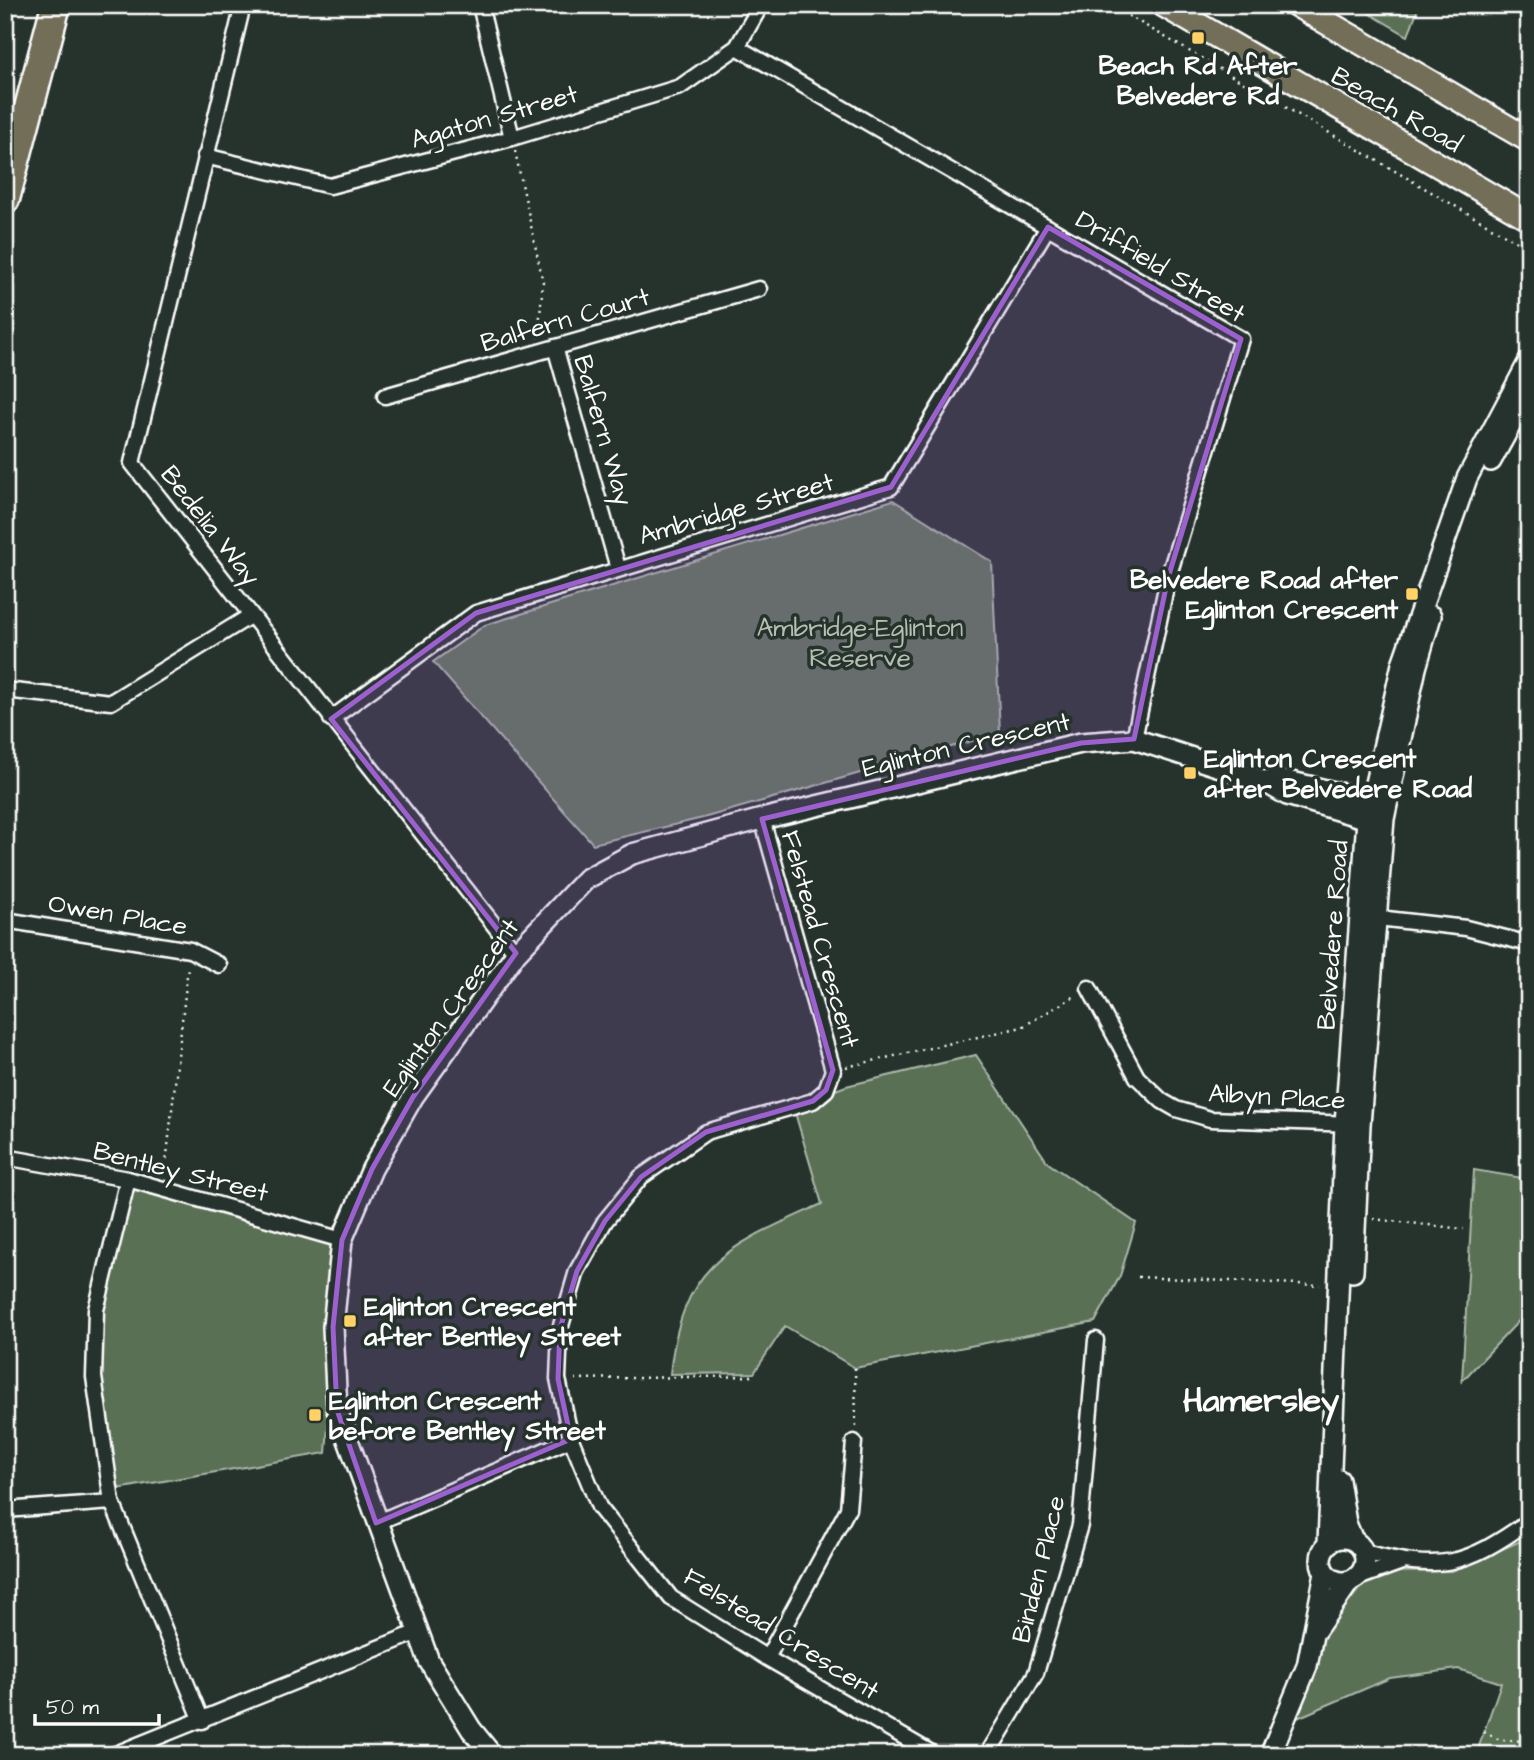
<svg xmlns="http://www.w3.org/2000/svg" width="1534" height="1760" font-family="'Architects Daughter',sans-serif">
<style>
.green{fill:#5a7054;stroke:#acb8aa;stroke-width:2}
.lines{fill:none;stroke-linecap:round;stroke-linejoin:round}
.minor-casing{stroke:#fff;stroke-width:19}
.tertiary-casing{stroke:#fff;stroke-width:24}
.primary-casing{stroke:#fff;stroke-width:28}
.motorway-casing{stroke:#fff;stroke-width:33}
.path{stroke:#fff;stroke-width:2.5;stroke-dasharray:2 5;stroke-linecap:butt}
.minor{stroke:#26332d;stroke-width:14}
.tertiary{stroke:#26332d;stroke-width:19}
.primary{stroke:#726e59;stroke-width:23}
.motorway{stroke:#726e59;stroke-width:28}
.rail{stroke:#fff;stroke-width:5;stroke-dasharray:10 5;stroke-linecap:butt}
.marked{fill:#9c61cf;fill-opacity:0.2;stroke:#9c61cf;stroke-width:5;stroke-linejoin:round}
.poi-dot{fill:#ffd166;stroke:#26332d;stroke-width:2.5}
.labels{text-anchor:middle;stroke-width:7;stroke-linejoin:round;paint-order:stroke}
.poi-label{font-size:26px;font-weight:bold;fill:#fff;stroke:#26332d;text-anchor:start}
.street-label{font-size:26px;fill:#fff;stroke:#26332d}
.park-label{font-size:26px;fill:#b5bfb2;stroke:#26332d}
.district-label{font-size:33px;font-weight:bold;fill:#fff;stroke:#26332d}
</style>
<rect width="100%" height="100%" fill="#26332d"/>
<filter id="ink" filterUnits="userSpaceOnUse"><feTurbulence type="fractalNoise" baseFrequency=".0143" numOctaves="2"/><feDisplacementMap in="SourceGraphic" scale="14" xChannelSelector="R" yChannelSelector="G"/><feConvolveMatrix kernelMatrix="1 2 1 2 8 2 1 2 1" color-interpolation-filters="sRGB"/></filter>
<g filter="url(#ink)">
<path class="green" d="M1355,5H1419L1408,36Z
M893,500L992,562L1000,733L703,818L593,844L433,662L485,625Z
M976,1055L1048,1163L1136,1223L1120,1276L1095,1322L855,1368L785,1326L754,1373L670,1374C682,1262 729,1246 822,1204L793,1106L846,1086Z
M1474,1170L1529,1179V1310L1462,1381Z
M128,1179L342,1240L326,1453L111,1490L94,1377L98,1301Z
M1523,1540L1529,1549V1755H1480L1477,1752L1501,1683L1458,1669L1390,1678L1288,1722L1323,1636L1363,1584L1388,1572L1452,1571Z"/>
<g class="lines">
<g class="minor-casing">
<path id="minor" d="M243,5L132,463L516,953
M483,5L481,9L512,138
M737,47L1241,339L1168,578L1134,739
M205,156L330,186L512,138L680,87L737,47L761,5
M555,347L618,568
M385,396L759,289
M5,690L111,702L250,616
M331,719L476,613L891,487L1048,227
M762,819L833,1070L826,1090L813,1101L706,1132L641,1177L605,1221L577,1271L560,1329L558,1379L571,1439L599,1507L671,1598L767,1658L935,1755
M1369,917L1466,928L1529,944
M5,920L190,950L219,965
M1089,988L1137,1077L1162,1101L1176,1109L1210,1119L1353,1124
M5,1157L128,1179L342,1240
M128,1179L96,1310L94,1377L112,1502L202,1721
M5,1510L112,1502
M376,1523L571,1439
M1364,1552C1441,1572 1464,1567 1529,1521
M1358,1578L1402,1562
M767,1658L848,1509L854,1442
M113,1755L418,1632
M987,1755L1036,1673L1080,1525L1096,1340"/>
</g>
<g class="tertiary-casing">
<path id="tertiary" d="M1491,461L1529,392
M1268,781H1287L1382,803
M1353,1272L1360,1125L1384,819L1416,668L1431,616
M1339,1480L1346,1523L1353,1540
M1321 1560a22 22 0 1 1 44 0a22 22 0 1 1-44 0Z
M1328,1543L1345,1124L1367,819L1402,664L1467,478L1529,361
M1316,1630L1349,1582
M492,1755L471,1729L429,1661L337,1410L333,1327L342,1240L372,1169L413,1097L516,953L586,879L632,854L762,819L1081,743L1134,739L1263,781L1287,795L1367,819H1384
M1270,1755L1307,1666L1325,1573"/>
</g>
<g class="primary-casing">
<path id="primary" d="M1164,5L1529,218
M1297,5L1529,140"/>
</g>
<g class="motorway-casing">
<path id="motorway" d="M5,199L56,5"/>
</g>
<path class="path" d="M1110,5L1529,249
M515,151L543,282L538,338
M846,1067L1022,1027L1075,996
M165,1173L188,967
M1373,1219L1464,1229
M1138,1277L1320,1285
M855,1368L856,1429
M575,1379L754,1376
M1484,1732L1500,1740L1529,1741"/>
<use href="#minor" class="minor"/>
<use href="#tertiary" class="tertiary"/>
<use href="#primary" class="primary"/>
<use href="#motorway" class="motorway"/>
<path class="rail" d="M5,41L15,5"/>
</g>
</g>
<path class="marked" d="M1048,227L1241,339L1168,578L1134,739L1081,743L762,819L833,1070L826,1090L813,1101L706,1132L641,1177L605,1221L577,1271L560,1329L558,1379L571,1439L376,1523L337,1410L333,1327L342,1240L372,1169L413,1097L516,953L331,719L476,613L891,487Z"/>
<g class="poi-dot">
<rect x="1191" y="31" width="14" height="14" rx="3.5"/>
<rect x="1405" y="587" width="14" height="14" rx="3.5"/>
<rect x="1183" y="766" width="14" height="14" rx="3.5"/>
<rect x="343" y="1314" width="14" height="14" rx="3.5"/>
<rect x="308" y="1408" width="14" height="14" rx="3.5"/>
</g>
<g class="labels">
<g class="poi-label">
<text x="1198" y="74" text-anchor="middle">Beach Rd After<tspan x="1198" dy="30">Belvedere Rd</tspan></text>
<text x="1398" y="588" text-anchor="end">Belvedere Road after<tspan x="1398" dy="30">Eglinton Crescent</tspan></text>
<text x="1204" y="767">Eglinton Crescent<tspan x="1204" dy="30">after Belvedere Road</tspan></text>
<text x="364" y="1315">Eglinton Crescent<tspan x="364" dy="30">after Bentley Street</tspan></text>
<text x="329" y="1409">Eglinton Crescent<tspan x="329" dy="30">before Bentley Street</tspan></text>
</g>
<g class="street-label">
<text transform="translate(1397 109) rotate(30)" y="9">Beach Road</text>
<text transform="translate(494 116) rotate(-16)" y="9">Agaton Street</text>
<text transform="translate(1161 266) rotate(31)" y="9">Driffield Street</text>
<text transform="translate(565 319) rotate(-16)" y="9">Balfern Court</text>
<text transform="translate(604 430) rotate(74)" y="9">Balfern Way</text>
<text transform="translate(736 508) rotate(-16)" y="9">Ambridge Street</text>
<text transform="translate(211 525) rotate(52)" y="9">Bedelia Way</text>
<text transform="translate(966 744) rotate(-13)" y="9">Eglinton Crescent</text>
<text transform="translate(118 914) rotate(10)" y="9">Owen Place</text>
<text transform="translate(1332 935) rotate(-86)" y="9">Belvedere Road</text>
<text transform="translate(821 939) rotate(74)" y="9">Felstead Crescent</text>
<text transform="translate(450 1007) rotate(-54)" y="9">Eglinton Crescent</text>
<text transform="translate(1277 1096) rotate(3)" y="9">Albyn Place</text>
<text transform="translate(181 1171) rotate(14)" y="9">Bentley Street</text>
<text transform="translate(1038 1569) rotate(-76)" y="9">Binden Place</text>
<text transform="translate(782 1633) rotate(32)" y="9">Felstead Crescent</text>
</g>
<g class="park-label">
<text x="860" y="636">Ambridge-Eglinton<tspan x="860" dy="30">Reserve</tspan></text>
</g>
<g class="district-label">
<text x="1261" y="1411">Hamersley</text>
</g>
</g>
<rect width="1534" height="1760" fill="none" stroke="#26332d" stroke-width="28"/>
<rect x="14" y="14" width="1506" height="1732" fill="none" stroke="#fff" stroke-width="2.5" filter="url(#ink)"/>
<path d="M35 1714v10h124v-10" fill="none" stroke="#ffffff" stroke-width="3.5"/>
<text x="46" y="1714" font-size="21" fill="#ffffff" stroke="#26332d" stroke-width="5" paint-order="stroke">50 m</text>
</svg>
